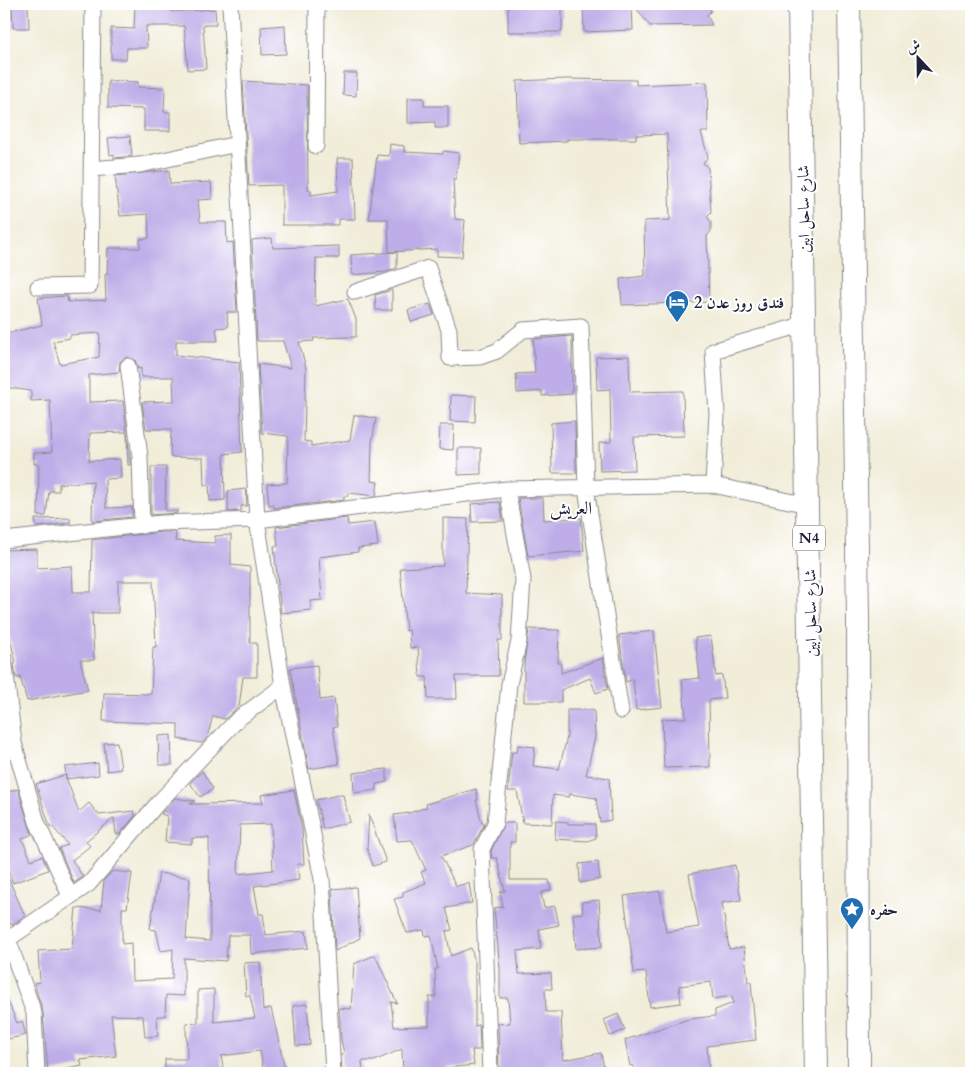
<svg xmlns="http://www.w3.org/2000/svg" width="975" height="1077" font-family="Cardo,Amiri,serif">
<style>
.building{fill:#beade8;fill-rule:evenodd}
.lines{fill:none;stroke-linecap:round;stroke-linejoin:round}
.minor-casing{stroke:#8a888a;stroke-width:17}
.highway-casing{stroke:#8a888a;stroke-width:24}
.minor{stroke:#fff;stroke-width:15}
.highway{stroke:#fff;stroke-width:22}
.labels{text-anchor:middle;stroke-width:4;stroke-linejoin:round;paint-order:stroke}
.shield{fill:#fff;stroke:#646476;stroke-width:1}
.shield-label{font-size:15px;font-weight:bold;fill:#22223b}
.street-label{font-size:16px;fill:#22223b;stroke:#fff}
.poi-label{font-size:16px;font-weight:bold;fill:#22223b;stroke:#fff;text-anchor:start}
.neighbourhood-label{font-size:18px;fill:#22223b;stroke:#fff}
</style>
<rect width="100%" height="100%" fill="#fff"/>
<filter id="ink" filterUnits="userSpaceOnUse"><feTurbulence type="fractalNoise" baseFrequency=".02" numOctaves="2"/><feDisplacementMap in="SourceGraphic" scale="10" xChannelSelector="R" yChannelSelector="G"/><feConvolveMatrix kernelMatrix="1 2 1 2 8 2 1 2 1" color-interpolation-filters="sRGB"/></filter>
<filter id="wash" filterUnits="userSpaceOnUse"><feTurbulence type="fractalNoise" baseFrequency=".0096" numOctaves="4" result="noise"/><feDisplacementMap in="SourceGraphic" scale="20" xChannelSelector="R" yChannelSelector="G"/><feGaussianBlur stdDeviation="1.12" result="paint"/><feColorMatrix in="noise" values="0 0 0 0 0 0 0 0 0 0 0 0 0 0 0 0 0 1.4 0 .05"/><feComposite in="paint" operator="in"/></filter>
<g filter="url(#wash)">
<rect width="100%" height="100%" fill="#f1edd9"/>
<g id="blocks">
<path class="building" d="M135,4H172V12L215,9L216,25H203L206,69L188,70L184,26H146L147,48H127L126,59H111V28L134,29Z
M508,4H562V32H508Z
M583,4H632L633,30L584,32Z
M633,4H708L711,11L707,15L712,25L650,26Z
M28,5L29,28H13L12,6Z
M285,25L286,54L262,55L261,27Z
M344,73H357L356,96L343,95Z
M566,79L636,80V85L707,82L708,132H701L708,157L703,163L708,168L711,212L707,216L711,222V231L707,236L709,302L622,305L620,279L645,276L644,221L670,220L667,134L636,135V139H567V141L519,143L517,81Z
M108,81L138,82V87L165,88L164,112H170V131H144V109L108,108Z
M243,81L307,85L308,190H311V195L338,191L337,158H353L355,219H338V225H282V185L249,186Z
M408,98H424V106H448V128H435V122L408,123Z
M130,136L132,156L114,158V154L110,155L108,138Z
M390,144L404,146V152L443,154V151L459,153L456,179H453L455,219L465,220L462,257L437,256V249L389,252L388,219H369L377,155L389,156Z
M169,170L170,184L211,182L212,199L198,200L200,222H226L227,243L233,242L237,312H227L228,327L216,328L218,341H176V355L239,362L242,452L224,454L225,500L210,501L209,485H204L203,458L170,457L171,429H146L142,402L174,401L173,377H141V368L138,369L135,360L127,357L120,362L119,372L89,375V402L123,401L131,465H128L127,432L90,433L89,461L120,459L121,478L105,479L106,508L132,507V517L92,521L93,481L59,484V491H49L46,516H38L39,464H34V453L52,452L50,400L31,401V391L4,387V334L42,325L38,298L67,296L68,302L106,300L105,274H107L108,248H140V239L149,238L148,214L120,216L115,176ZM100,333L99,357L60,364L53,341L70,338V335Z
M272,238L273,248L339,246V258H316L315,306L348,299L356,319V337L313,338L314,341L299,342L306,368L304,441L311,442V446L350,440L354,415L376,418L372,442L371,481L378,482L376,496L348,493V496H344V500L274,508L273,504L269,505L267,484L287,483L288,436L262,433L258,364L291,368L283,341H257L252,240Z
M397,252V268L385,272L352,275L351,255Z
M392,290V310H376L375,295Z
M430,304L434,315L411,322L408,310Z
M572,336V394L542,396V391L517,393L516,374L535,373L533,339Z
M629,356L630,392L683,391L684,436L634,437L635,470L600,471L599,443L611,442L610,389L597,390L596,357Z
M451,395L476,396L475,422L450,421Z
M575,421L576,473H552L551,423Z
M440,425H454L453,450L439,449Z
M458,448H481V474L458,475Z
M151,467H166L165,511H177V513L151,515Z
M246,489L247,506H241V511L228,512V491Z
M518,498H543L544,520L581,518L584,551L528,556Z
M500,502L503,521L472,522L471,504Z
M70,518V523L36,527L35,519Z
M347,518L348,525L375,522L378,546L358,548V552L319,557L322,600L310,601L311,610L281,613L274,546H278L276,527Z
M443,518L468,519L466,593L502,595V640H498L499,676H456L457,699H428L427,677H420L418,647L410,648L409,630L406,631L400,568L443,566Z
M162,532H176L175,541L215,543V536L231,535V565L250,567V643H257V677H243L239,706L225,719L213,716L207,738L202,743L178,739V724L103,721L104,693L151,694L153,647H156L153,581H118V613H92L94,660H80L88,690L27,701L20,677L16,678L14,664L16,663L6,622L4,550L37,549V568L72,566L73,592H91L92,540Z
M529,629L559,630L558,663H561V673L603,658L608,689L596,693L590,678L561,690V702H524V663Z
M654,631L662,707L636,710L633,679L626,682L619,635Z
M711,636L716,676L722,675L725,698L709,700L710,767L664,768L662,719L686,718L682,680L700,678L695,638Z
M317,665L320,700L334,698L337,726L333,727L339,764L309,769L290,668Z
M567,710H594L595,737L586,775L609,778L611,820L600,822L596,798L570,794L569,797L553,795L552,824L523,823L517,791H508L512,752H517L518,745L535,747L533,766L559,769L567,737Z
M171,735L172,765H159L158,736Z
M117,742L121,769L107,771L104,743Z
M98,763L99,775L66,779L65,767Z
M387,769V782L376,784L377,790L354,793L353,773Z
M202,771L213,789L200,797L190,783Z
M65,775L79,812L89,803L99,815L134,811L135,816L120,834H116L114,818L86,841L90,846L72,860L83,877L74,883L59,848L68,845L52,826L50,827L36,784Z
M18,789L32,834L22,839L31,860L42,856L48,870L13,883L4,859V793Z
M476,789L478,800H476L482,823H485L473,845L441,856L456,886L469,883L472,903L446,908L452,930L446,931L451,956L471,948L475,962V1026L479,1025L480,1050H472L474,1065L403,1073L402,1049L374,1061H362L363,1073H342L341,1054L344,1053L341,1040L339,1008L351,1009L354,964L375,955L397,1003L391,1002L394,1027L429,1026V997H436L435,969H438L431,935L425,936L424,930L407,933L394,899L403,897V892L426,883L421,872L426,870L412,840L397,841L394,815L409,813L427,807L426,804Z
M294,790L302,829L304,864H297L299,880L254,886L259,914H263L266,935L306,931L308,948L251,954L250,935H228L226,961L184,958V996L166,995L165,1016H157L158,1036L145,1037L143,1016L111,1015L116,1056L80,1060L82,1066L48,1073L43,1012L34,983L40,982L38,951L72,949L76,908L101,910L104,880L113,871L132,873L127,908H122V944L131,943L132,981L172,979L173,949L161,951L156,930L150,929L159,873L190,878L186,939L210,941L209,838H192V844L165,842L167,816L161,814L175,798L195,801L190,804L263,803L261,795ZM271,824L273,870L238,874L240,825Z
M338,795H343L350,822L323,829L316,800Z
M369,815L386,862L373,866L367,848Z
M556,821L568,822V824H595L596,838L587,841L555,839Z
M504,823H515V842H510V880H549L551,890L541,893L544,908L555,906L559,925L539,929L541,949L517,951L519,974L551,973L552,989H545L546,1012H561L563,1060L601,1053L604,1068L576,1073H499L498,1024L510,1023L508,998H500V968L494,908L503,907L500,892L505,891L497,858H492L491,851Z
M598,862L600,879L580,883L579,864Z
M735,865L741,900L722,903L729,949L744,947L748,982H751L756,1040L707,1046L709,1073H634L633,1065L630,1066L625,1040L689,1019L715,1016V1010L733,1003L732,996L713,999L711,982L679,986L681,1003L650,1007L646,972L634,973L624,896L660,891L666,932L699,927L689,874Z
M4,868L25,916L11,925L4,909Z
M356,887L360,938L335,951L332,889Z
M599,900L602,947L576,949L573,914L583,913L582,902Z
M260,962L263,1010L271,1008L286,1073H264L260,1051L221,1056L224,1073H165V1059H187L186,1024L198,1023V990L214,989V1022L255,1018L250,996H246L244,963Z
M4,992L17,1023L22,1021L26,1035L4,1040Z
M307,1004L310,1045L296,1046L293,1006Z
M618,1014L625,1030L610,1036L604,1020Z"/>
</g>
</g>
<g filter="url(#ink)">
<use href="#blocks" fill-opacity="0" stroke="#8a888a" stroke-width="1"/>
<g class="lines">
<g class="minor-casing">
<path id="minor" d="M316,146L317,4
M91,169L140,165L237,144
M38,287L90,286L93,4
M355,292L428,268L449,330L450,358L480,357L497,351L523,330L581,326L586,488L621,711
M805,324L713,351L717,414L713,485L808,505
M128,366L140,456L142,526
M4,540L161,523L257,520L507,489L713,485
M4,658L14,743L37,822L70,896
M283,686L322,879L333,1073
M8,939L34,1013L37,1073
M4,942L89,884L158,803L238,719L283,686L257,520L230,4
M490,1073L482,849L495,823L509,684L519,641L523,579L507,489"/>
</g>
<g class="highway-casing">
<path id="highway" d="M799,4L816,1073
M849,4L858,618L859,1073"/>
</g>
<use href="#minor" class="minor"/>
<use href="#highway" class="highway"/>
</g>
</g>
<defs>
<g id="hotel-pin" transform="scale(1.25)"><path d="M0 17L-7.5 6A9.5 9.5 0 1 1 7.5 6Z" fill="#1f6fb2" stroke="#fff"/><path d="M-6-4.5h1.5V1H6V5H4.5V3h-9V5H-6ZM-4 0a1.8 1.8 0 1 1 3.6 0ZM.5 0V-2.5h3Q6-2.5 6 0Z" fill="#fff"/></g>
<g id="sight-pin" transform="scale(1.25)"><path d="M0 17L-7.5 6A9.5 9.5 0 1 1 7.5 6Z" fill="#1f6fb2" stroke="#fff"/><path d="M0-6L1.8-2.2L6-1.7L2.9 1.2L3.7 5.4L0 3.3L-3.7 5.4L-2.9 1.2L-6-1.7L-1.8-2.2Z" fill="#fff"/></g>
</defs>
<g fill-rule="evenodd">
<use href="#hotel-pin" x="677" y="302"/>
<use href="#sight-pin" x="852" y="909"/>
</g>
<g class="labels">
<rect class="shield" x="793" y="525.5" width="32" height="25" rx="4"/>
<g class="shield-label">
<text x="809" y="543">N4</text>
</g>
<g class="street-label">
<text transform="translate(803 209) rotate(-91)" y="6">شارع ساحل ابين</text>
<text transform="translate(810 613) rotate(-91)" y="6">شارع ساحل ابين</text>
</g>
<g class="poi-label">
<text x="694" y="308">فندق روز عدن 2</text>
<text x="870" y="915">حفره</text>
</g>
<g class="neighbourhood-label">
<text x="571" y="514">العريش</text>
</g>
</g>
<rect width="975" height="1077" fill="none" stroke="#fff" stroke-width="20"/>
<g transform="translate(918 58) rotate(338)" stroke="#ffffff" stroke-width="4" paint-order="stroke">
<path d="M0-4L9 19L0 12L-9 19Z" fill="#22223b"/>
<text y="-8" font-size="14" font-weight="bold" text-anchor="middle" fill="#22223b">ش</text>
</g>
</svg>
